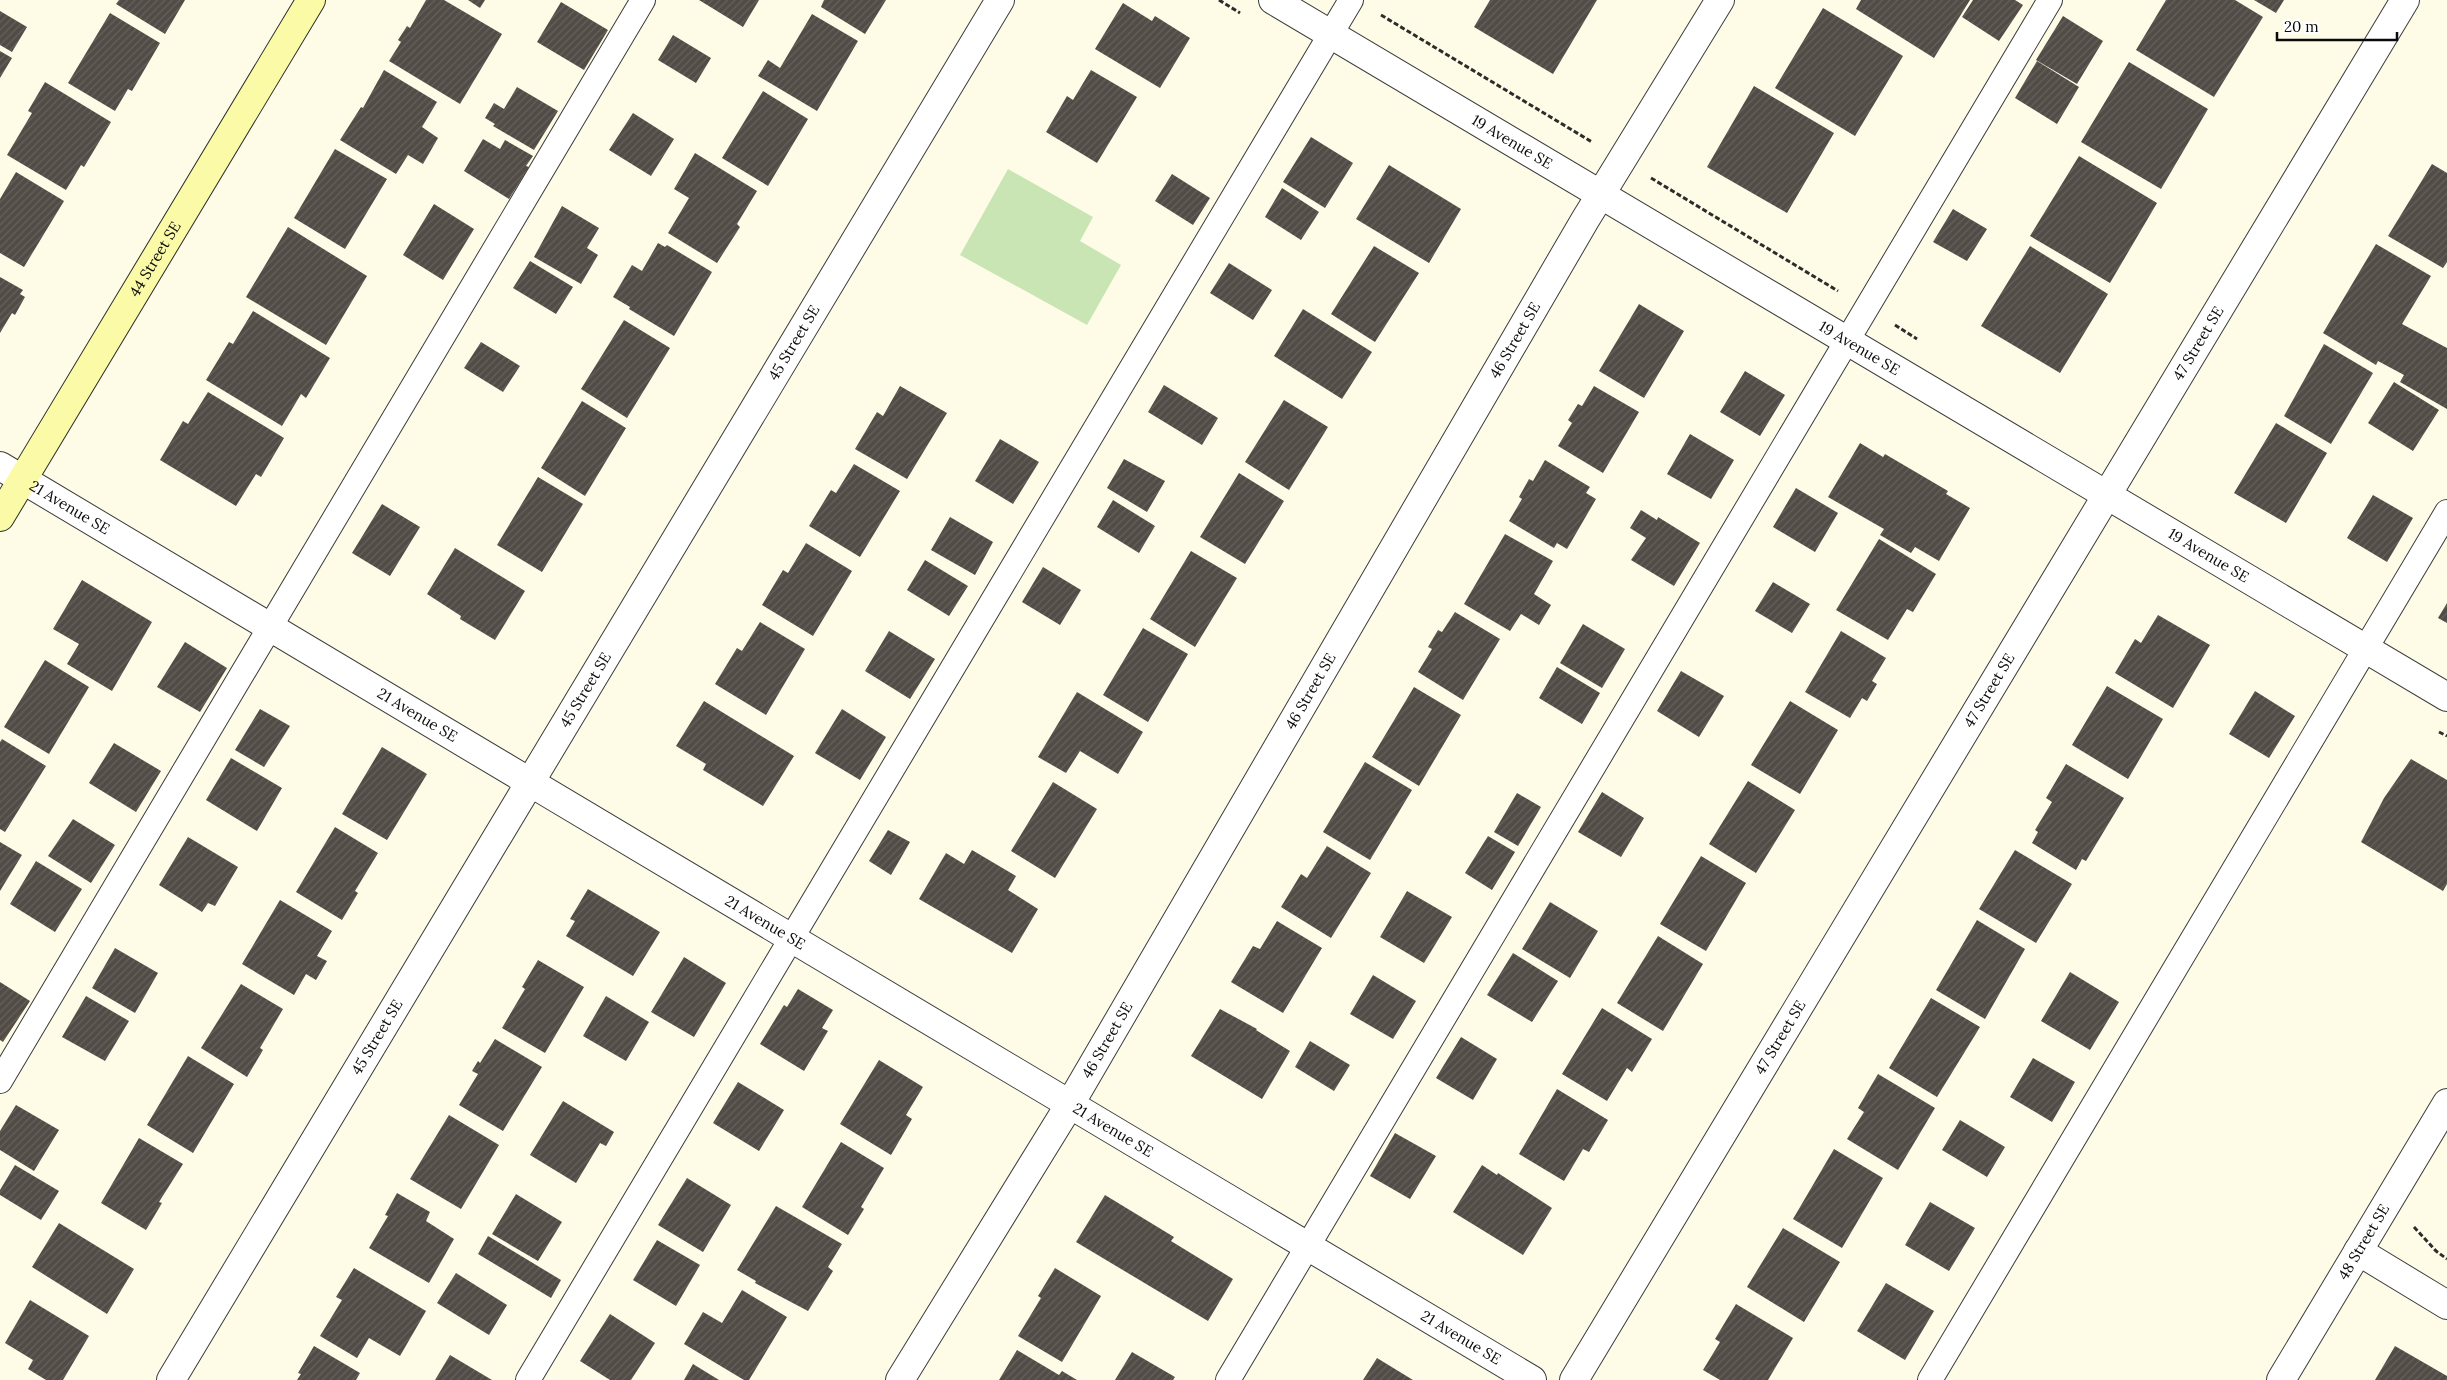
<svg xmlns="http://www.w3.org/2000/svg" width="2447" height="1380" font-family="Lora,serif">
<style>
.grass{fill:#c9e5b4}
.building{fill:url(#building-hatch)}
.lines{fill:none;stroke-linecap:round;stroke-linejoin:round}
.lane-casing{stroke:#3d3d3d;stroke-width:26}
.street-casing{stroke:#3d3d3d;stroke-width:30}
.secondary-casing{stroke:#2c2c2c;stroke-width:30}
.path{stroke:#2c2c2c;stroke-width:3;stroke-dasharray:5 2.5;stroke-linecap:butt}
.lane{stroke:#fff;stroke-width:24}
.street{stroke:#fff;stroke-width:28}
.secondary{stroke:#fbfaa6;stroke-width:28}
.labels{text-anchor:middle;stroke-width:5;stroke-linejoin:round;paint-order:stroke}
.street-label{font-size:15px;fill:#0a0a0a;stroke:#fff}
</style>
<defs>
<pattern id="building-hatch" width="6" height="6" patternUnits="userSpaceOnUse" patternTransform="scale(1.25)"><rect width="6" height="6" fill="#524c47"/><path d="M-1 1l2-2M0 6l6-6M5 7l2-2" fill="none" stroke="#66615d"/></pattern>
</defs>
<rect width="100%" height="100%" fill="#fefce7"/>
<path class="grass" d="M1008,169L1093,217L1080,241L1121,265L1087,325L960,255Z"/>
<path class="building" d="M119,0H185L165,34L116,4Z
M426,0H444L502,34L460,104L389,61L401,42L398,40L407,26L410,28Z
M468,0H485L480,8Z
M699,0H759L743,27Z
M824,0H886L865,34L821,7Z
M1490,0H1597L1553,74L1474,27Z
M1861,0H1970L1934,58L1856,9Z
M1973,0H2015L2023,5L1999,41L1962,17Z
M2166,0H2235L2263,17L2214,97L2136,50Z
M2254,0H2284L2276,13Z
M561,2L608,30L584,70L537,42Z
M1123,3L1152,21L1155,16L1190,38L1160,88L1095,49Z
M1823,8L1903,56L1855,136L1775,88Z
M0,11L27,27L12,52L0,45Z
M110,13L160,43L132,91L128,89L115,111L68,83Z
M812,14L858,41L817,111L758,76L768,60L780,68Z
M2063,16L2103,41L2077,84L2036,60Z
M673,35L711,58L696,83L658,60Z
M0,51L12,58L0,78Z
M2037,61L2079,87L2057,124L2015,98Z
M2129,62L2208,109L2161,189L2081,142Z
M384,70L437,102L422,127L438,138L423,164L408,155L396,174L340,140L361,107L363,108Z
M1091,70L1137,97L1097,163L1046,132L1067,96L1073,100Z
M45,82L111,122L84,167L81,165L66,190L7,155L32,113L28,111Z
M1754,86L1834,133L1787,213L1707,167Z
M517,87L558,111L534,150L493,126L495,124L485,118L494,103L504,109Z
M763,91L808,119L768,186L722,158Z
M633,113L674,139L651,176L609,150Z
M1311,137L1353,163L1325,208L1283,182Z
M483,139L500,149L505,140L533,156L526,166L529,167L509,199L464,171Z
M335,149L387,179L345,249L294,218Z
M695,153L757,191L737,224L740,227L717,263L668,233L689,198L674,189Z
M2079,156L2157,203L2110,283L2030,236Z
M2432,164L2447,173V262L2443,268L2388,236Z
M1389,165L1461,209L1429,263L1356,219Z
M16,172L64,201L24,267L0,253V199Z
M1172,174L1210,198L1193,225L1155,201Z
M1282,188L1319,212L1301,240L1265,217Z
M434,204L474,229L443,280L403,255Z
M562,206L599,228L587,248L598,255L581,284L534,257Z
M1953,209L1987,229L1967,261L1933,242Z
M288,227L367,276L326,345L246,297Z
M658,243L665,247L667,245L712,272L674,336L629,309L630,307L613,297L632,265L642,271Z
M2376,244L2431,276L2402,324L2447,348V409L2400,382L2404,375L2378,361L2376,365L2323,333Z
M1374,246L1419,273L1375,342L1331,314Z
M2030,246L2108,294L2060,373L1981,326Z
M530,261L573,287L556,314L513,288Z
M1229,263L1272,290L1253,320L1210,293Z
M0,277L23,290L20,294L25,297L15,315L12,313L0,333Z
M1639,304L1684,331L1644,398L1599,371Z
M1303,309L1372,352L1342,399L1274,356Z
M253,311L330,358L306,398L301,394L282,426L206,380L229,342L233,344Z
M624,320L670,348L627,418L581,389Z
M481,342L520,366L503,392L464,368Z
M2324,344L2373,373L2331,444L2284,416Z
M1745,371L1785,395L1760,436L1720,412Z
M2394,382L2439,410L2413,451L2368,423Z
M1164,385L1218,418L1202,445L1148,412Z
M900,386L947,413L907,479L855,449L877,412L883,416Z
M1594,386L1639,412L1603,473L1558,446L1572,423L1568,420L1578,404L1582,406Z
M208,392L284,438L261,477L256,474L236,506L160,460L183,421L188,424Z
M1284,400L1328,427L1289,490L1245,462Z
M582,401L626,428L585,496L541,468Z
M2276,423L2327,453L2286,523L2234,493Z
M1690,434L1734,460L1711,499L1667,474Z
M1000,439L1039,462L1013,504L975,481Z
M1860,443L1883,457L1885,454L1948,491L1946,494L1970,508L1939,561L1915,547L1911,553L1880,535L1884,529L1828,497Z
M1124,459L1165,481L1147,512L1107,488Z
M1545,460L1590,487L1586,493L1596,499L1567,549L1557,543L1554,548L1509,521L1522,499L1519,497L1529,479L1533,481Z
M854,464L900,491L860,557L809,526L831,490L836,493Z
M1239,473L1284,501L1245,564L1200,537Z
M538,477L583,504L542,572L497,545Z
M1796,488L1838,513L1815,552L1773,527Z
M2373,495L2413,518L2387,562L2347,538Z
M1113,500L1155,526L1139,553L1097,527Z
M382,504L420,527L390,576L352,553Z
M1641,510L1657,520L1658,517L1700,543L1674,586L1631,560L1646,538L1630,528Z
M950,517L993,542L975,575L931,550Z
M1505,534L1553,561L1534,594L1551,605L1539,625L1521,614L1510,631L1464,604Z
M1879,539L1936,574L1913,612L1907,609L1888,640L1836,610Z
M806,543L852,571L813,636L762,605L783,570L788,573Z
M455,548L525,591L495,640L460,619L461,616L427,594Z
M1191,551L1237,578L1195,647L1150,619Z
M925,560L968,586L949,616L907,590Z
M1043,567L1081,590L1060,625L1022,602Z
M82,580L152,622L112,691L67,664L79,644L53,629Z
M1773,582L1810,604L1792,633L1755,611Z
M2447,603V623L2438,618Z
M1455,612L1500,639L1463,700L1418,672L1432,649L1428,647L1438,630L1442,632Z
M2158,615L2210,645L2173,708L2115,673L2135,639L2141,643Z
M760,622L805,649L766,715L715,684L737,648L742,651Z
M1583,624L1625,649L1602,688L1560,663Z
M1143,628L1188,654L1148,722L1103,695Z
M889,631L935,659L910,699L865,671Z
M1841,631L1886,658L1872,681L1877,684L1867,701L1862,698L1850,718L1805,692Z
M185,642L227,668L200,712L157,687Z
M45,660L89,687L49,754L4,727Z
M1557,667L1600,693L1582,724L1539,698Z
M1681,671L1724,696L1699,737L1657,711Z
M2107,686L2163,719L2128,779L2072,745Z
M1414,687L1461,715L1419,786L1372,757Z
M2255,691L2295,716L2269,758L2229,734Z
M1077,692L1143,732L1118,774L1080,751L1066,773L1038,757Z
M704,701L794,756L763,806L703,770L706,764L676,746Z
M1790,701L1838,730L1800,794L1751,765Z
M260,709L290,726L264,767L235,750Z
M842,709L886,737L860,780L815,753Z
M2,739L46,766L5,832L0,829V742Z
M114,743L161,771L136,812L89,783Z
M382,747L427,774L387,840L342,814Z
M231,758L282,788L257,831L206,800Z
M2411,759L2447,780V884L2443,891L2361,842L2384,798Z
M1365,762L1412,790L1370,860L1323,832Z
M2066,764L2124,798L2086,861L2082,859L2076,870L2032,843L2038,832L2035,830L2052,802L2046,798Z
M1748,781L1795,810L1756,873L1709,844Z
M1053,782L1097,809L1055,878L1011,851Z
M1602,792L1644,818L1621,857L1578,832Z
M1517,793L1541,807L1518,846L1494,832Z
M73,819L115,845L91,883L48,856Z
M335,827L378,853L355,891L358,893L342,920L296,892Z
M888,830L910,842L891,875L869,861Z
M1488,836L1515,852L1492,890L1465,873Z
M188,837L238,867L215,906L208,903L202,912L159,885Z
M0,842L22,855L0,891Z
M1327,846L1371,873L1331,938L1281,907L1301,874L1307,878Z
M972,850L1016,876L1008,890L1038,909L1012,953L919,899L946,853L964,864Z
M2015,850L2072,884L2036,943L1979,909Z
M1701,856L1746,883L1706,951L1660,924Z
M36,861L82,889L55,932L10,904Z
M588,889L660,932L633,976L566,936L575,921L570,919Z
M1407,891L1452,917L1424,963L1380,937Z
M280,900L332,931L317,956L327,961L316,980L306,974L294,995L242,964Z
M1550,902L1598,931L1570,978L1522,949Z
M1977,920L2025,949L1985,1019L1936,990Z
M1277,921L1322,948L1283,1013L1231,982L1253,946L1260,949Z
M1658,936L1703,964L1663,1031L1617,1003Z
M115,948L158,973L135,1013L92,988Z
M1513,953L1558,981L1532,1022L1487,995Z
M684,957L726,983L694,1037L651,1012Z
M538,960L584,987L545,1053L502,1028L525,989L522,987Z
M2070,972L2119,1002L2090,1050L2041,1021Z
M1373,975L1416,1001L1393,1039L1350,1014Z
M0,982L30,1001L3,1042L0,1040Z
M241,984L283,1009L260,1048L263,1050L247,1077L201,1048Z
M798,989L833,1010L822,1028L828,1031L804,1071L760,1044L784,1005L787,1007Z
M86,996L129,1021L105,1061L62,1037Z
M606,996L649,1022L626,1061L583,1036Z
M1931,998L1980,1027L1937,1097L1889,1068Z
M1602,1008L1652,1039L1632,1072L1627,1068L1607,1101L1562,1074Z
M1220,1009L1257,1029L1256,1030L1290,1051L1262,1099L1191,1056Z
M1461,1037L1497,1059L1473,1100L1436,1078Z
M495,1039L542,1067L503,1131L459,1105L478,1074L472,1071L478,1061L480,1063Z
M1310,1041L1350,1065L1334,1091L1295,1067Z
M188,1056L234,1084L193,1153L147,1125Z
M2033,1058L2075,1082L2052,1122L2010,1097Z
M879,1060L923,1087L906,1115L912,1119L891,1155L840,1124Z
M1878,1074L1935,1108L1898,1170L1847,1139L1864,1112L1858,1108Z
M738,1082L784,1110L759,1151L713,1123Z
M1557,1089L1608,1120L1589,1152L1583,1149L1564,1181L1519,1154Z
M563,1101L614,1132L606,1146L600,1143L576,1183L530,1155Z
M16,1105L59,1130L34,1171L0,1150V1131Z
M449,1115L499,1145L461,1209L410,1179Z
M1960,1120L2005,1147L1987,1177L1942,1150Z
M1395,1133L1436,1156L1410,1199L1370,1176Z
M139,1138L183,1164L159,1202L162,1203L146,1230L101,1203Z
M841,1142L884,1168L861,1207L864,1209L848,1235L802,1207Z
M1834,1149L1883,1178L1842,1248L1793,1219Z
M15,1165L59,1191L41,1220L0,1195V1190Z
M1482,1165L1497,1175L1498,1173L1552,1208L1523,1255L1453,1212Z
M687,1178L731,1205L703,1252L658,1225Z
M397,1193L430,1212L426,1221L454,1239L429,1283L369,1248L388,1216L385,1215Z
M516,1194L562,1222L538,1261L492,1234Z
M1105,1195L1174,1237L1171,1241L1233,1279L1208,1321L1076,1242Z
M1930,1202L1975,1228L1949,1271L1905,1245Z
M776,1206L842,1244L828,1267L833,1271L808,1311L755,1283L756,1281L737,1270Z
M59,1223L134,1269L107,1314L32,1267Z
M1783,1228L1840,1262L1804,1322L1747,1287Z
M488,1236L561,1280L551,1298L478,1254Z
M657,1240L700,1265L676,1306L633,1280Z
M354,1268L426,1311L400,1356L369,1338L357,1358L320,1336L342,1300L336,1297Z
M1055,1268L1101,1296L1062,1362L1018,1336L1041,1298L1038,1296Z
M456,1273L507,1305L489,1335L437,1303Z
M1886,1283L1934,1311L1905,1360L1857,1331Z
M742,1290L787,1317L749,1380H744L684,1344L703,1312L722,1323Z
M30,1300L89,1336L63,1380H46L28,1369L33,1360L5,1343Z
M1736,1304L1793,1338L1768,1380H1720L1703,1370L1720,1342L1715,1339Z
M610,1314L655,1343L631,1380H610L580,1361Z
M314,1346L360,1373L356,1380H297L301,1374L298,1373Z
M2395,1346L2447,1376V1380H2375Z
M1017,1350L1059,1375L1062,1371L1077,1380H999Z
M1132,1352L1175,1377L1173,1380H1115Z
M450,1355L492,1380H435Z
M1377,1358L1413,1380H1363Z
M693,1364L719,1380H684Z"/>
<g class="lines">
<g class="lane-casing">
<path id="lane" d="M0,1081L643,0
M528,1380L1351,0
M1228,1380L2050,0
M1930,1380L2447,512"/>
</g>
<g class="street-casing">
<g id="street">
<path id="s1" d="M1273,0L2447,697"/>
<path id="s2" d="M0,466L1532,1380"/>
<path d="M2358,1251L2447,1305"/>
<path id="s3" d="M171,1380L1000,0"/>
<path id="s4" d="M900,1380L1070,1104L1585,220L1720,0"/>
<path id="s5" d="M1574,1380L2405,0"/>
<path id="s6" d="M2281,1380L2447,1103"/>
</g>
</g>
<g class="secondary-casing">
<g id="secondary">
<path id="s7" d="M0,517L311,0"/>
</g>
</g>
<path class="path" d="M1219,0L1240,13
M1381,15L1592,142
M1651,178L1838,291
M1895,325L1917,339
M2439,732L2447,736
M2414,1227L2436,1251L2447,1259"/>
<use href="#lane" class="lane"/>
<use href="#street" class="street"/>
<use href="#secondary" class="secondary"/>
</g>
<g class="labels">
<g class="street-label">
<text dy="5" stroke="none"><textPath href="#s1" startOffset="278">19 Avenue SE</textPath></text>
<text dy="5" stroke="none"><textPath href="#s7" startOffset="301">44 Street SE</textPath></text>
<text dy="5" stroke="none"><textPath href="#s4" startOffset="1208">46 Street SE</textPath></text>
<text dy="5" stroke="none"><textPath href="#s3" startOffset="1210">45 Street SE</textPath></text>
<text dy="5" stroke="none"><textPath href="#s5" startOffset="1210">47 Street SE</textPath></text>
<text dy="5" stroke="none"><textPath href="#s1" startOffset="682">19 Avenue SE</textPath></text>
<text dy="5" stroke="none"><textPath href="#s2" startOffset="81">21 Avenue SE</textPath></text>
<text dy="5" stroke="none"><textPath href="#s1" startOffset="1088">19 Avenue SE</textPath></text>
<text dy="5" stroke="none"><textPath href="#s3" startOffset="805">45 Street SE</textPath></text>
<text dy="5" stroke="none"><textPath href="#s5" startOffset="805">47 Street SE</textPath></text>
<text dy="5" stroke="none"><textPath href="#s4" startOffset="802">46 Street SE</textPath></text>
<text dy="5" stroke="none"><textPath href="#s2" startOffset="486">21 Avenue SE</textPath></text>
<text dy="5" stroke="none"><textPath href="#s2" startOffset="891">21 Avenue SE</textPath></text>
<text dy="5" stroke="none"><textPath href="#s3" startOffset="400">45 Street SE</textPath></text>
<text dy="5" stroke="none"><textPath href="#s5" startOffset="400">47 Street SE</textPath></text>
<text dy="5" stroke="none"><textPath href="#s4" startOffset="398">46 Street SE</textPath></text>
<text dy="5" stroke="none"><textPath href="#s2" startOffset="1296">21 Avenue SE</textPath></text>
<text dy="5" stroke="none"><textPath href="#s6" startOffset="161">48 Street SE</textPath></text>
<text dy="5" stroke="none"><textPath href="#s2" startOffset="1701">21 Avenue SE</textPath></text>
</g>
</g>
<path d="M2277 32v8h120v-8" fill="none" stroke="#0a0a0a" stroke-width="2.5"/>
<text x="2284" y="32" font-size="15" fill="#0a0a0a" stroke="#ffffff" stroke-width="4" paint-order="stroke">20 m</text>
</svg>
